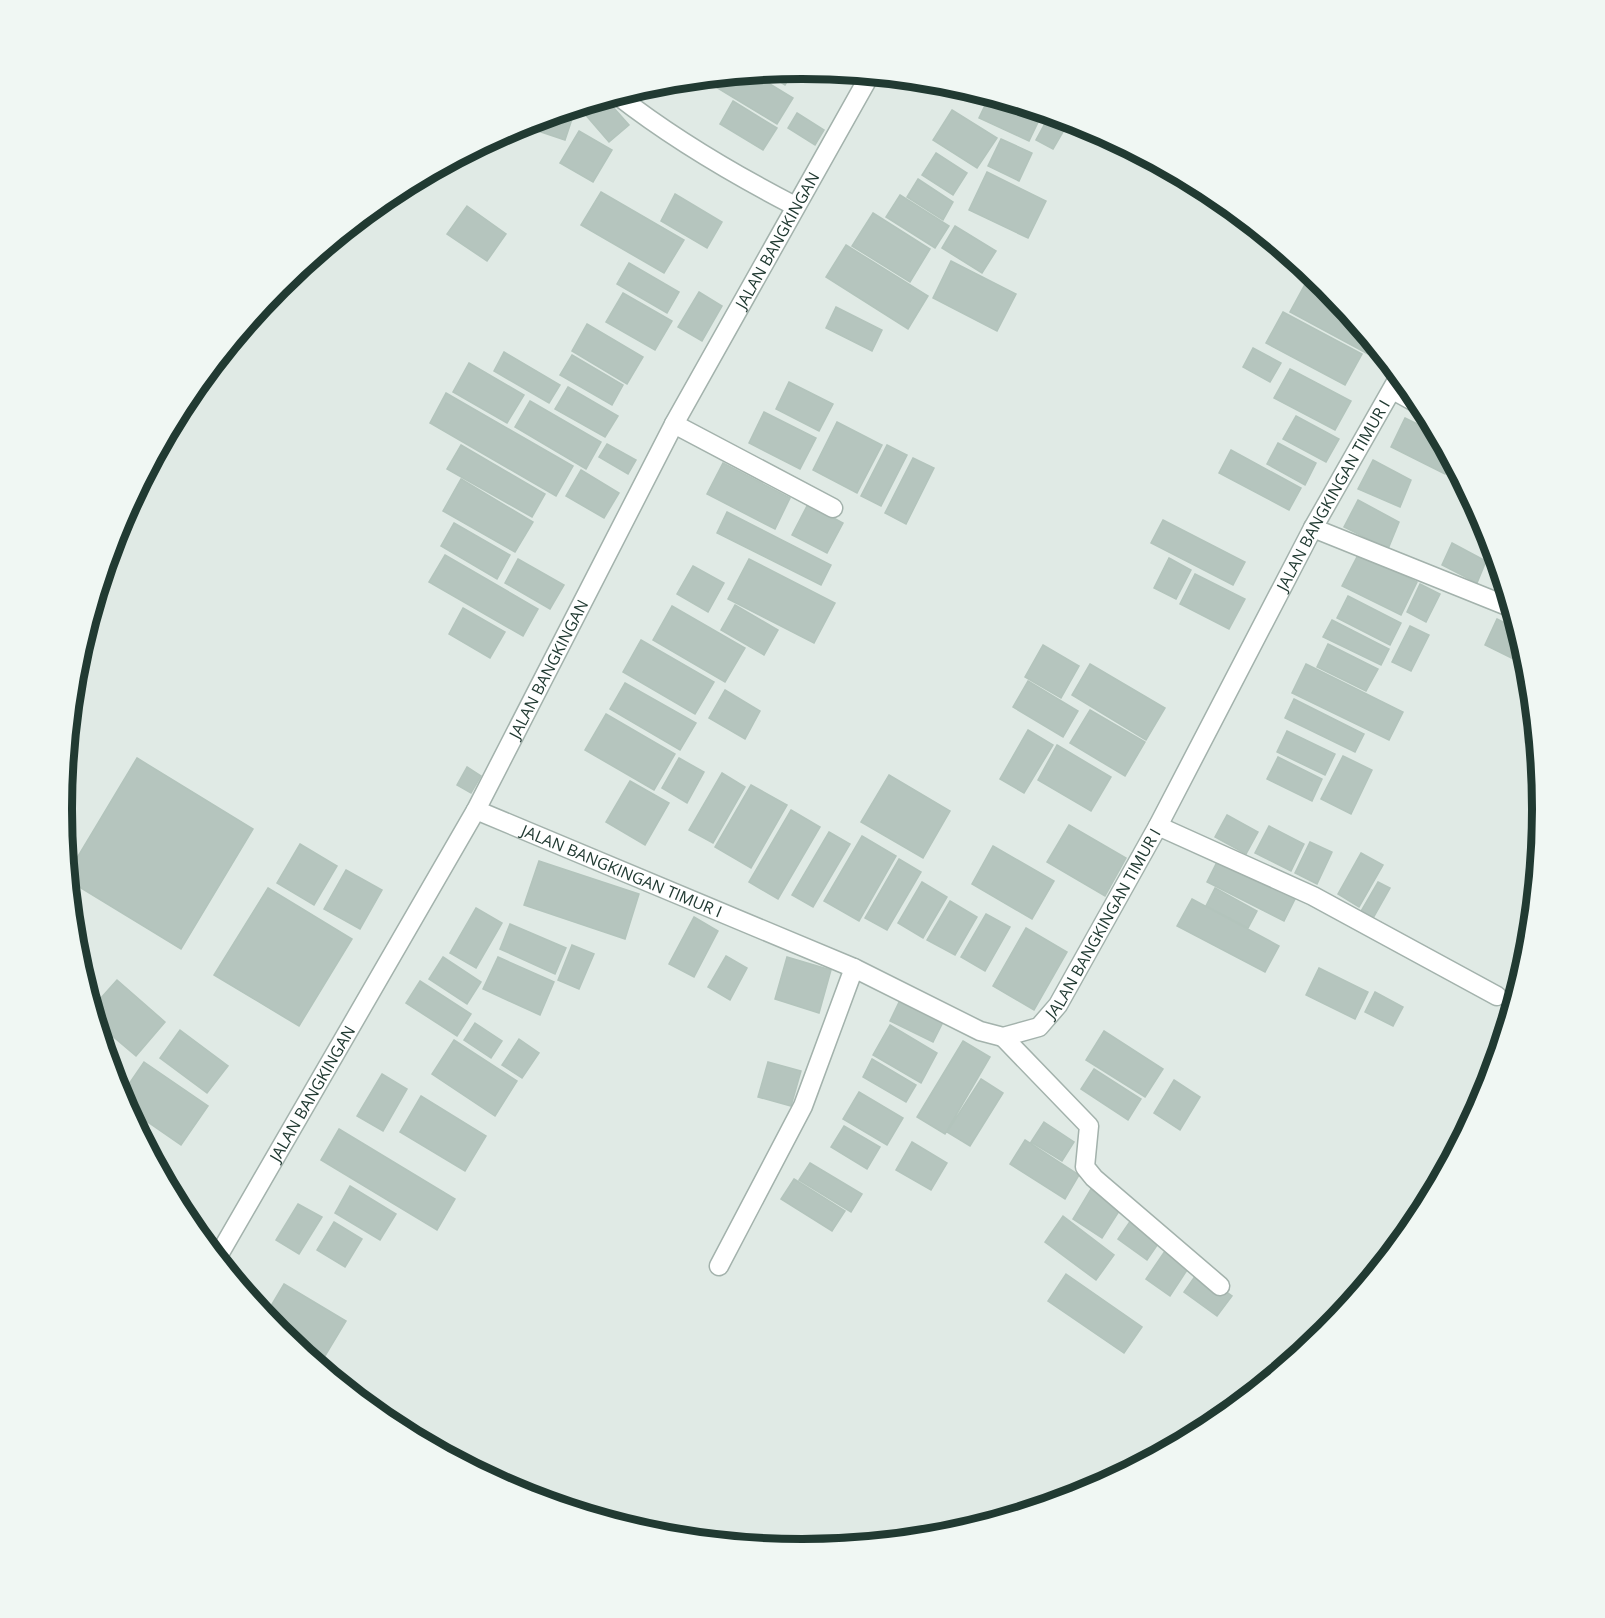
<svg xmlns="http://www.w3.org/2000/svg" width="1605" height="1618" font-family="'Open Sans',sans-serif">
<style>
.building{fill:#b5c5be;stroke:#b3c4bc;stroke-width:1.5}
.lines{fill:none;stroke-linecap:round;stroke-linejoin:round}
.minor-casing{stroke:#a3b2ac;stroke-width:21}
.tertiary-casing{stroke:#a3b2ac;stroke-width:21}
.minor{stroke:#fff;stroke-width:18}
.tertiary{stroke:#fff;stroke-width:18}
.labels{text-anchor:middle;stroke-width:4.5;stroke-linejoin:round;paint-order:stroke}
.street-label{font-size:16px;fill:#213a32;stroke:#f0f7f3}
.rim{fill:none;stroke:#213a32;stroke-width:8}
</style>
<rect width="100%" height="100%" fill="#e0eae5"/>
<path class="building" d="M795,69L785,85L764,72Z
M752,73L793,98L777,124L701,78Z
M990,95L1042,114L1029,141L979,118Z
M605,98L629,125L609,142L584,113L599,100Z
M733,101L777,128L763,150L720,124Z
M576,107L565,140L538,131L543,117Z
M952,110L997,138L977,168L933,140Z
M797,113L824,130L815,145L788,128Z
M1049,116L1067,125L1053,149L1036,140Z
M579,131L612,150L593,182L560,163Z
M1001,139L1032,153L1019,181L988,166Z
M936,153L967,173L953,195L922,175Z
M987,172L1046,201L1028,238L969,210Z
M918,179L953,202L943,220L907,197Z
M601,192L684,240L664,273L581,225Z
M675,194L722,222L707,248L661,221Z
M900,195L949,226L935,248L886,217Z
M467,206L506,234L487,261L447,234Z
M873,213L930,249L910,282L852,246Z
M955,226L996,251L982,273L942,248Z
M846,245L928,296L908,329L826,277Z
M951,261L1016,294L997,331L933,298Z
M629,263L679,292L667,313L617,284Z
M1309,277L1328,287L1374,343L1368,354L1290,312Z
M699,292L722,306L702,341L678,327Z
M623,293L672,321L655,350L606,322Z
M836,307L882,330L872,351L826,328Z
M1283,312L1362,354L1345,385L1266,343Z
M587,324L643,357L627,384L572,351Z
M1253,348L1281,363L1270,382L1243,367Z
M504,352L560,385L549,403L494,371Z
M572,355L623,385L612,405L560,375Z
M469,363L524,395L507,423L453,392Z
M1290,369L1351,401L1335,430L1274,398Z
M789,382L833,404L819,431L776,409Z
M568,387L618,416L605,437L555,409Z
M446,393L573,466L556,496L430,423Z
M530,401L601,442L586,469L515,427Z
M764,412L816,438L800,469L749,443Z
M1296,416L1339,439L1326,462L1283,439Z
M1405,418L1438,434L1452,459L1445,474L1391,447Z
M837,422L882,445L857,493L813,470Z
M1278,443L1316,463L1305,485L1267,464Z
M607,444L636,460L628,474L599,457Z
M461,445L545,494L532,517L447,469Z
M887,445L907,455L881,506L861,496Z
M1231,450L1301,488L1289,510L1219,473Z
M913,458L934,468L906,524L885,513Z
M1373,460L1411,480L1400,507L1358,489Z
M723,463L790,498L775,529L707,494Z
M581,470L619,493L604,518L566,496Z
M461,479L533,522L515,552L443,511Z
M1358,500L1399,522L1388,549L1344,527Z
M808,504L843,523L827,553L792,535Z
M727,512L831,565L821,585L717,533Z
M1163,520L1245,562L1233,585L1151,543Z
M454,523L510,555L497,579L441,546Z
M1452,543L1486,561L1477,583L1442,565Z
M1359,553L1417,582L1401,615L1342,586Z
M445,555L538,609L523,636L429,582Z
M1169,558L1191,570L1176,599L1154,588Z
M518,559L564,585L550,609L505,583Z
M749,559L835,603L814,643L728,599Z
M693,566L724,583L708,612L677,594Z
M1195,574L1245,599L1229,629L1180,604Z
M1420,584L1440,594L1426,622L1407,612Z
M1348,596L1401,623L1390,645L1337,618Z
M735,605L778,630L764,655L721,630Z
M672,606L745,648L725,682L653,640Z
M463,608L505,632L490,658L449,634Z
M1497,619L1519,630L1530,667L1485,645Z
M1332,620L1389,649L1381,665L1323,637Z
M1410,626L1429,635L1411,671L1392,662Z
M641,640L714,682L695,714L623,672Z
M1328,644L1378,669L1366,691L1317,667Z
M1043,645L1079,666L1061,698L1025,677Z
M1090,664L1165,708L1146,740L1072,695Z
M1306,664L1403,712L1389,740L1292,693Z
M1028,681L1078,711L1063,737L1013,707Z
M625,683L696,723L680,750L610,709Z
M725,690L760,711L745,739L709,718Z
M1294,699L1364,734L1355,752L1285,718Z
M1090,710L1145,742L1125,776L1070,743Z
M606,714L675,754L654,790L585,750Z
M1028,730L1053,745L1024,793L1000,779Z
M1287,731L1335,754L1325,775L1277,752Z
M1057,745L1111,777L1091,811L1038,780Z
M1343,756L1372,770L1351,814L1321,799Z
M1278,757L1322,779L1312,801L1267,779Z
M137,758L253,829L181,949L68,880V873Z
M679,758L704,772L687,803L662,788Z
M467,767L481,776L471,793L457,785Z
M722,773L745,787L713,843L689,830Z
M889,775L950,811L923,858L861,822Z
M630,781L669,803L645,845L606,822Z
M751,785L787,805L751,868L715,847Z
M791,810L820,827L778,899L749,882Z
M1227,815L1258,832L1246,854L1215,837Z
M1069,825L1126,858L1105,896L1047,862Z
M1269,826L1304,844L1291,871L1255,853Z
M829,832L850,844L813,907L792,895Z
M862,836L896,856L859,921L824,901Z
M1310,842L1332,852L1317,884L1295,873Z
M300,844L337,866L314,905L277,883Z
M993,846L1054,881L1032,919L972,884Z
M1361,853L1383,865L1359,907L1338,894Z
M1220,856L1297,895L1284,921L1207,882Z
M899,859L921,872L887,930L865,918Z
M539,861L639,894L625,939L524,905Z
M346,870L382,890L360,929L324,909Z
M922,882L947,897L923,938L898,923Z
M1378,882L1390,888L1372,920L1360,913Z
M268,888L352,939L299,1026L214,975Z
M1215,888L1257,911L1248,928L1206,906Z
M1192,899L1279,946L1265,972L1177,926Z
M950,901L977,917L955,955L927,940Z
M476,908L502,923L476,968L450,953Z
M986,914L1010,927L985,971L961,957Z
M694,917L718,931L694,977L669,964Z
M510,924L566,948L555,974L500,949Z
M1026,928L1067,952L1034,1010L993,986Z
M572,945L594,954L579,989L558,980Z
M726,956L747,968L730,1000L708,987Z
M443,957L481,982L467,1004L429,979Z
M498,957L554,982L540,1015L483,989Z
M787,957L831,970L819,1013L775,999Z
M1319,968L1368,992L1355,1019L1306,995Z
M117,980L165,1022L136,1056L96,1022L92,1008Z
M420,981L471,1014L457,1036L406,1003Z
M1375,992L1403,1007L1393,1026L1365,1012Z
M902,996L945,1018L933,1042L890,1021Z
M475,1023L502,1041L491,1058L464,1040Z
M890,1025L937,1053L921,1083L873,1055Z
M180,1030L228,1066L207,1093L160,1058Z
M1104,1031L1163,1069L1145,1097L1086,1060Z
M519,1039L539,1053L522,1078L502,1065Z
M454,1040L517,1081L495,1116L432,1074Z
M963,1041L990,1057L945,1134L917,1117Z
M872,1059L916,1085L906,1102L863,1077Z
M144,1062L208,1106L181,1145L126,1107L120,1097Z
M768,1062L801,1071L791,1106L758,1097Z
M1094,1069L1141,1099L1128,1120L1081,1089Z
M382,1074L407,1089L383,1131L357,1116Z
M981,1079L1003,1093L970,1146L947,1132Z
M1174,1080L1200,1097L1180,1130L1154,1113Z
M859,1092L903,1118L887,1145L843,1119Z
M421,1096L486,1136L465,1171L400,1132Z
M1044,1122L1074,1142L1062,1161L1031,1142Z
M844,1126L880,1147L867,1169L831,1147Z
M339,1129L455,1199L437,1230L321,1160Z
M1025,1140L1079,1175L1065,1199L1010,1164Z
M912,1142L947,1163L931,1190L896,1170Z
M810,1163L862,1194L851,1212L799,1180Z
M794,1179L845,1211L832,1231L781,1199Z
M350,1186L396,1214L380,1240L335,1213Z
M1091,1189L1121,1208L1102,1238L1073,1219Z
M298,1204L322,1217L299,1254L276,1240Z
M1063,1216L1114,1255L1096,1280L1045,1242Z
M1131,1220L1160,1241L1147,1260L1118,1239Z
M334,1222L362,1239L345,1267L317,1250Z
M1165,1251L1189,1267L1170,1296L1146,1279Z
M1198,1272L1232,1296L1217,1316L1184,1292Z
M1066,1274L1142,1327L1124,1353L1048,1301Z
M284,1284L346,1321L319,1366L278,1333L265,1316Z"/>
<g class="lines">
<g class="minor-casing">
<g id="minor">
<path d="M617,95C672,138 733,174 795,206"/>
<path d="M1393,390L1424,407"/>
<path d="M674,424L833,508"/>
<path d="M1313,528L1512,608"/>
<path id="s1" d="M476,810L854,968L980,1031L1003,1037L1039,1027L1058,1005L1158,826L1313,528L1400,375"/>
<path d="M1158,826L1313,896L1497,996"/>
<path d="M1003,1037L1089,1126L1085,1167L1094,1178L1220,1286"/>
<path d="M719,1266L803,1106L854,968"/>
</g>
</g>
<g class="tertiary-casing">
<g id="tertiary">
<path id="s2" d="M217,1258L476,810L674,424L870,75"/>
</g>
</g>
<use href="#minor" class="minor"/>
<use href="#tertiary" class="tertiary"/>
</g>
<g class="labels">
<g class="street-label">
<text dy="6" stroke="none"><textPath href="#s2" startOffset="1162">JALAN BANGKINGAN</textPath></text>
<text dy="6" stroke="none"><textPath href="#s1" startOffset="1220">JALAN BANGKINGAN TIMUR I</textPath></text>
<text dy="6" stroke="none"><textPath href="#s2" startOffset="676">JALAN BANGKINGAN</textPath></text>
<text dy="6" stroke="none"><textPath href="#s1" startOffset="158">JALAN BANGKINGAN TIMUR I</textPath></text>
<text dy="6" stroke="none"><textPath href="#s1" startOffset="734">JALAN BANGKINGAN TIMUR I</textPath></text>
<text dy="6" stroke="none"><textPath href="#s2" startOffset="190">JALAN BANGKINGAN</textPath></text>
</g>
</g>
<path d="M0 0H1605V1618H0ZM72 809a730 730 0 1 1 1460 0a730 730 0 1 1-1460 0Z" fill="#f0f7f3" fill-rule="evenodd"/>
<path class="rim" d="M72 809a730 730 0 1 1 1460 0a730 730 0 1 1-1460 0Z"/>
</svg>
